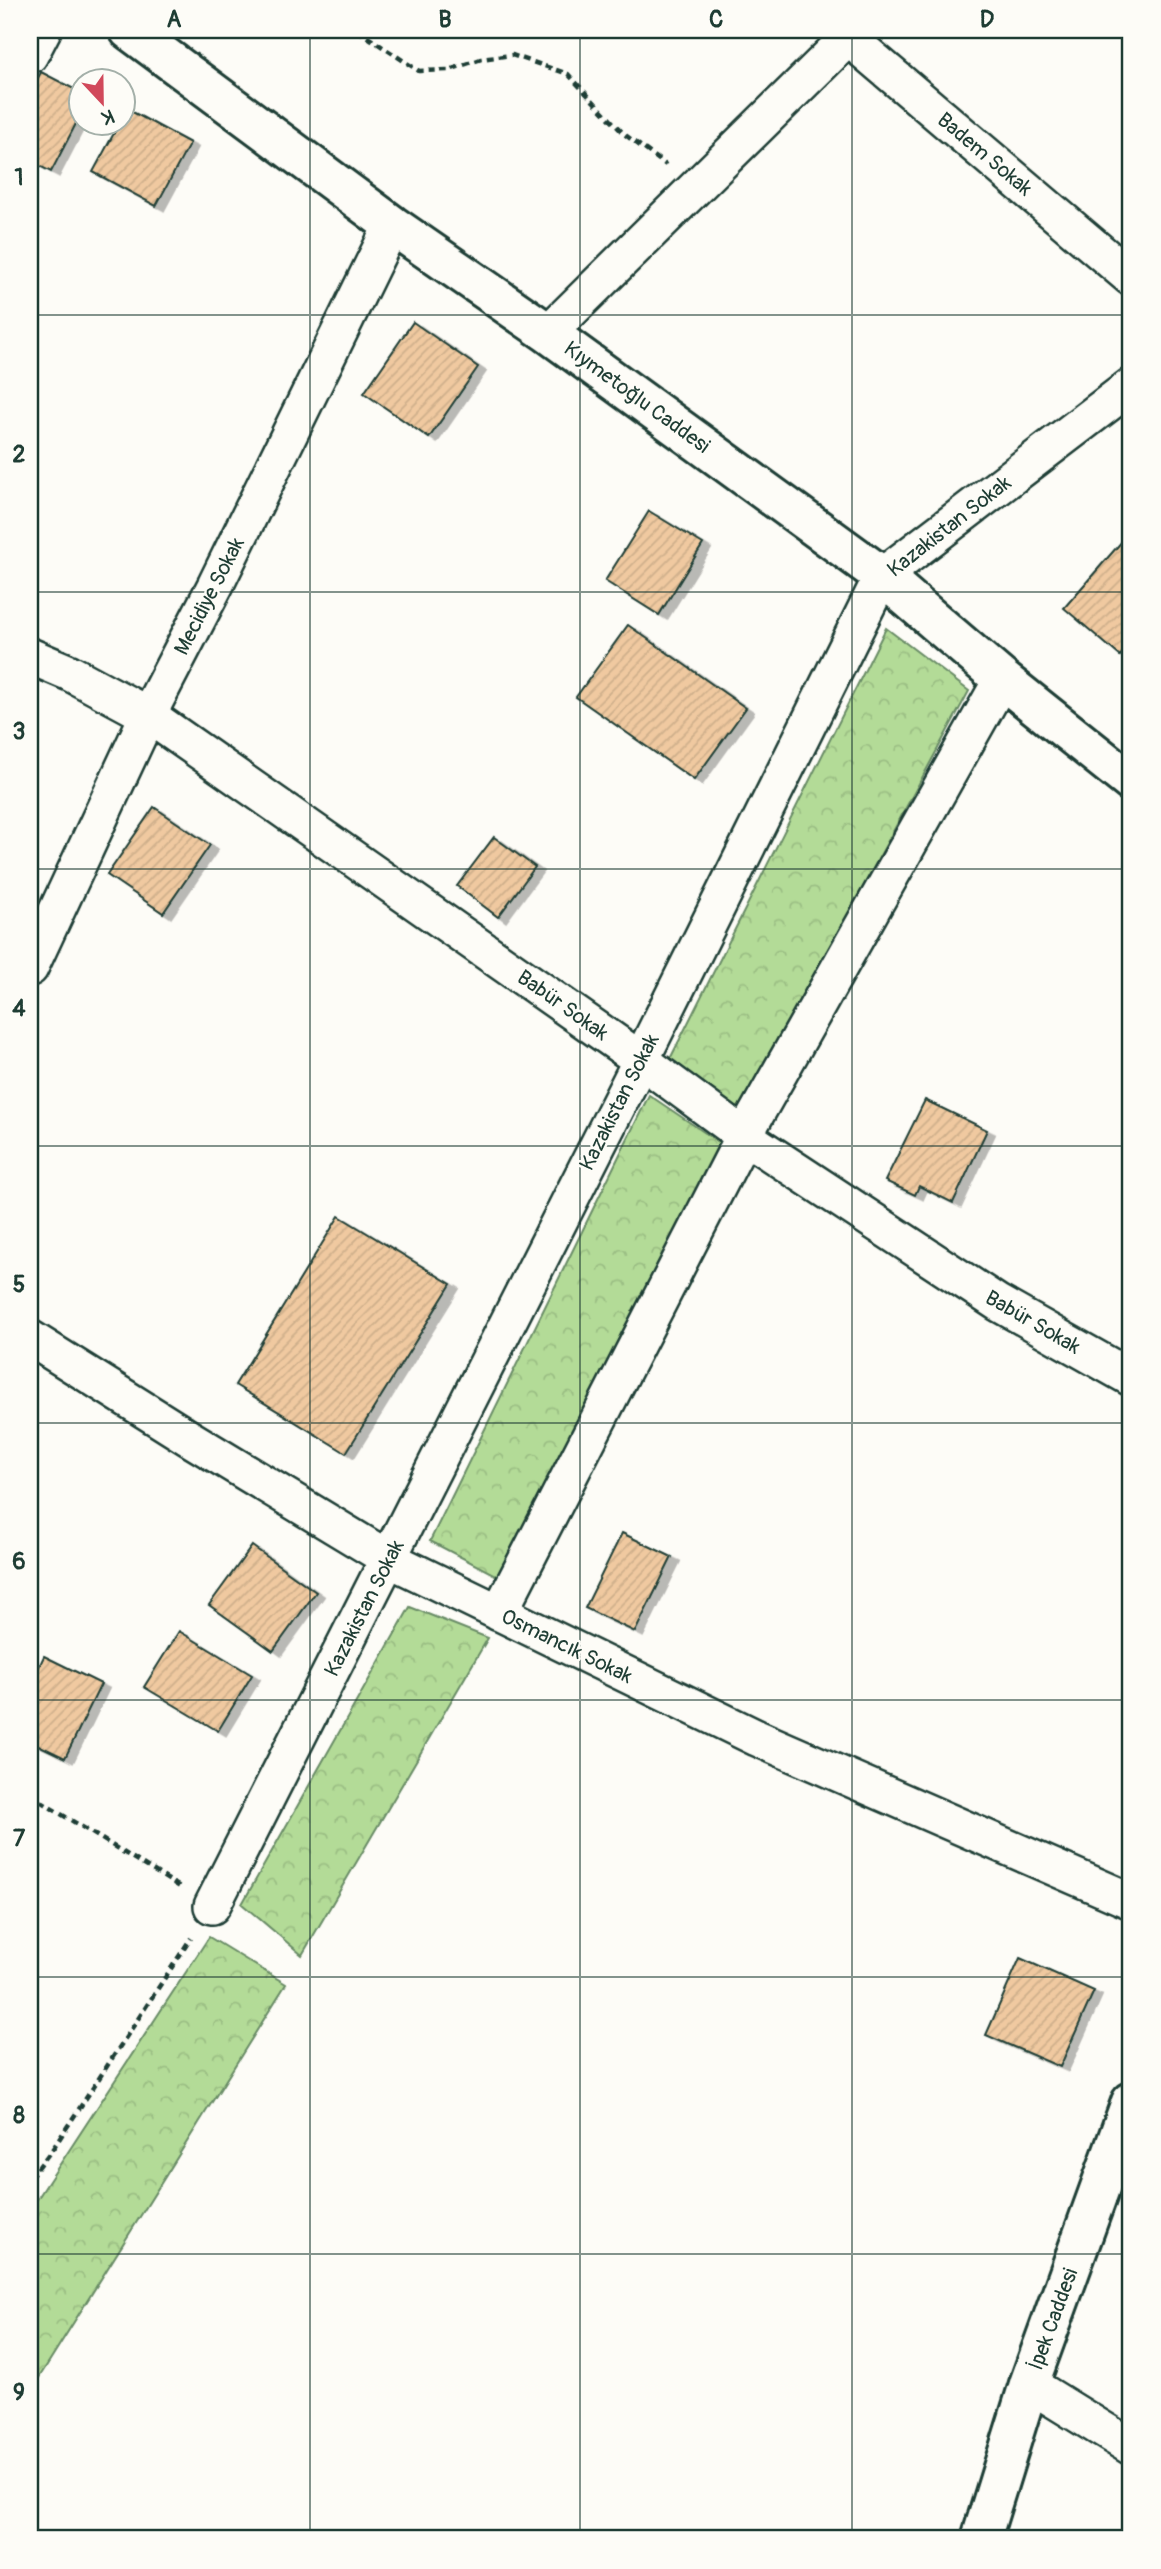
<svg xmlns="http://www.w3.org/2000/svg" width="1161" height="2569" font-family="Pangolin,sans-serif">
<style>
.forest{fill:url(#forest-crowns);stroke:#698c66;stroke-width:2}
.building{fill:url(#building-hatch);stroke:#1f3d34;stroke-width:2;filter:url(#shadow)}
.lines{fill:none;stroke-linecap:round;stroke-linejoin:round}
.street-casing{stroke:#1f3d34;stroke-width:40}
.secondary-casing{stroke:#1f3d34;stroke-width:44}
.path{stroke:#1f3d34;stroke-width:4.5;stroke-dasharray:7 5;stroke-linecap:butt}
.street{stroke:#fdfcf7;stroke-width:35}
.secondary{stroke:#fdfcf7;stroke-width:38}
.grid{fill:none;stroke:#1f3d34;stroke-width:2;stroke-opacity:0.55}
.labels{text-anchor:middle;stroke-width:5;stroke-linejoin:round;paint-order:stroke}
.street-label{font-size:21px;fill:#1f3d34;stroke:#fdfcf7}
.neatline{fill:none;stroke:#1f3d34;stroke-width:2.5}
.grid-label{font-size:23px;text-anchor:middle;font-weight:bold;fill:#1f3d34}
</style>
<defs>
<pattern id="forest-crowns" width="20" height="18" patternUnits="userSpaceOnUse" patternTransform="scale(1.75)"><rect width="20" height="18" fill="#b3db97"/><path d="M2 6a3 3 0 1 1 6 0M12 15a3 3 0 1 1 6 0" fill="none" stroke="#9abd83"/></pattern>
<pattern id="building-hatch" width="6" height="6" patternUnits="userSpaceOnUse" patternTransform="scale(1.75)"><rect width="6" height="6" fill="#f0c9a0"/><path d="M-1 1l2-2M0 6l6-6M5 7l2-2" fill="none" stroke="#cdae8a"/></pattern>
<filter id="shadow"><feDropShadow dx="8" dy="4.5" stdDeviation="0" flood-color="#0004"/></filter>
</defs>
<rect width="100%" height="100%" fill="#fdfcf7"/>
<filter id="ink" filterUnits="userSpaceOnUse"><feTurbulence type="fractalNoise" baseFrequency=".0143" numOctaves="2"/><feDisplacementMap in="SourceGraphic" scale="14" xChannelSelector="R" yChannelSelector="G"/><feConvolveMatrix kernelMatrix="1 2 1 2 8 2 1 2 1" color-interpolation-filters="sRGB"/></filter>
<g filter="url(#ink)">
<path class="forest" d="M886,628L969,691L742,1111L669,1061Z
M649,1095L726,1147L497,1576L430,1541Z
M410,1607L488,1638L302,1955L242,1904Z
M209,1937L286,1984L30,2392V2210Z"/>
<path class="building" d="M41,72L80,92V116L51,172L30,161V93Z
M127,109L190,143L156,206L93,172L120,122H122Z
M413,322L478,367L429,438L364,393Z
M649,511L703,544L659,615L605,581Z
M1124,539L1131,545V643L1120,656L1064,608Z
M628,625L746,708L694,780L576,697Z
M154,807L210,845L163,913L107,875Z
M494,837L535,867L498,917L457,886Z
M925,1100L987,1130L953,1203L919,1186L915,1195L885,1181Z
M339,1216L451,1284L346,1453L235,1385Z
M622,1533L672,1557L635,1632L585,1608Z
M252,1546L316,1592L273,1651L209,1605Z
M179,1631L252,1675L218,1731L144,1687Z
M44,1656L101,1684L65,1758L30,1741V1686Z
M1020,1958L1094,1991L1060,2067L986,2035Z"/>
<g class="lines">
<g class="street-casing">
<path id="street" d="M839,30L1131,278
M30,55L43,30
M548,333L856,30
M30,656L70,673L148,715L641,1060L744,1136L998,1303L1131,1378
M30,968L148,715L215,586L392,225
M30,1338L189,1438L389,1559L757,1738L1131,1901
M499,1613L744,1136L1002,679
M212,1906L641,1060L882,576L1131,386
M1029,2384L1131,2447"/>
</g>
<g class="secondary-casing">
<path id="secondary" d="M129,30L392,225L548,333L882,576L1002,679L1131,782
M981,2539L1029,2384L1131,2102"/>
</g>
<path class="path" d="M357,30L419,71L449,70L481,59L512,55L568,74L624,134L666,165
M30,1795L180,1887
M30,2178L54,2147L191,1938"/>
<use href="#street" class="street"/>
<use href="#secondary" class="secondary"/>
</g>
</g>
<path class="grid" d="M310,30V2539M580,30V2539M852,30V2539M30,315H1131M30,592H1131M30,869H1131M30,1146H1131M30,1423H1131M30,1700H1131M30,1977H1131M30,2254H1131"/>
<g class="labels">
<g class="street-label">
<text transform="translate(985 154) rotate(40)" y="7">Badem Sokak</text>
<text transform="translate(637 397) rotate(36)" y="7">Kıymetoğlu Caddesi</text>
<text transform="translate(949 526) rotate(-38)" y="7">Kazakistan Sokak</text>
<text transform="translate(209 596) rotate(-63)" y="7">Mecidiye Sokak</text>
<text transform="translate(563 1005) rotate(35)" y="7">Babür Sokak</text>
<text transform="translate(619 1102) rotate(-63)" y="7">Kazakistan Sokak</text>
<text transform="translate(1033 1322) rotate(30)" y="7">Babür Sokak</text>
<text transform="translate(364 1608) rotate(-63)" y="7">Kazakistan Sokak</text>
<text transform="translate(567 1646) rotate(26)" y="7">Osmancık Sokak</text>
<text transform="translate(1053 2319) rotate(-70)" y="7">İpek Caddesi</text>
</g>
</g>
<rect width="1161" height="2569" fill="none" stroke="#fdfcf7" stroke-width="77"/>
<g transform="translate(102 102) rotate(158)"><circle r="33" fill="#fdfcf7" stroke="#a4b0a9" stroke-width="2"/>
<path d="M0-5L12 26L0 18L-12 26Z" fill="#d1495b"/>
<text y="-10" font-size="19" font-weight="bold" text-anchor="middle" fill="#1f3d34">K</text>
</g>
<rect x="38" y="38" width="1084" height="2492" class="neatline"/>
<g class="grid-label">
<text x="174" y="27">A</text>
<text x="445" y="27">B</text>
<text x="716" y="27">C</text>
<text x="987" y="27">D</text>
<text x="19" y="185">1</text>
<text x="19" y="462">2</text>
<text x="19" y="739">3</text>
<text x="19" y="1016">4</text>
<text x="19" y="1292">5</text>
<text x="19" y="1569">6</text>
<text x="19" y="1846">7</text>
<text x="19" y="2123">8</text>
<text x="19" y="2400">9</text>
</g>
</svg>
